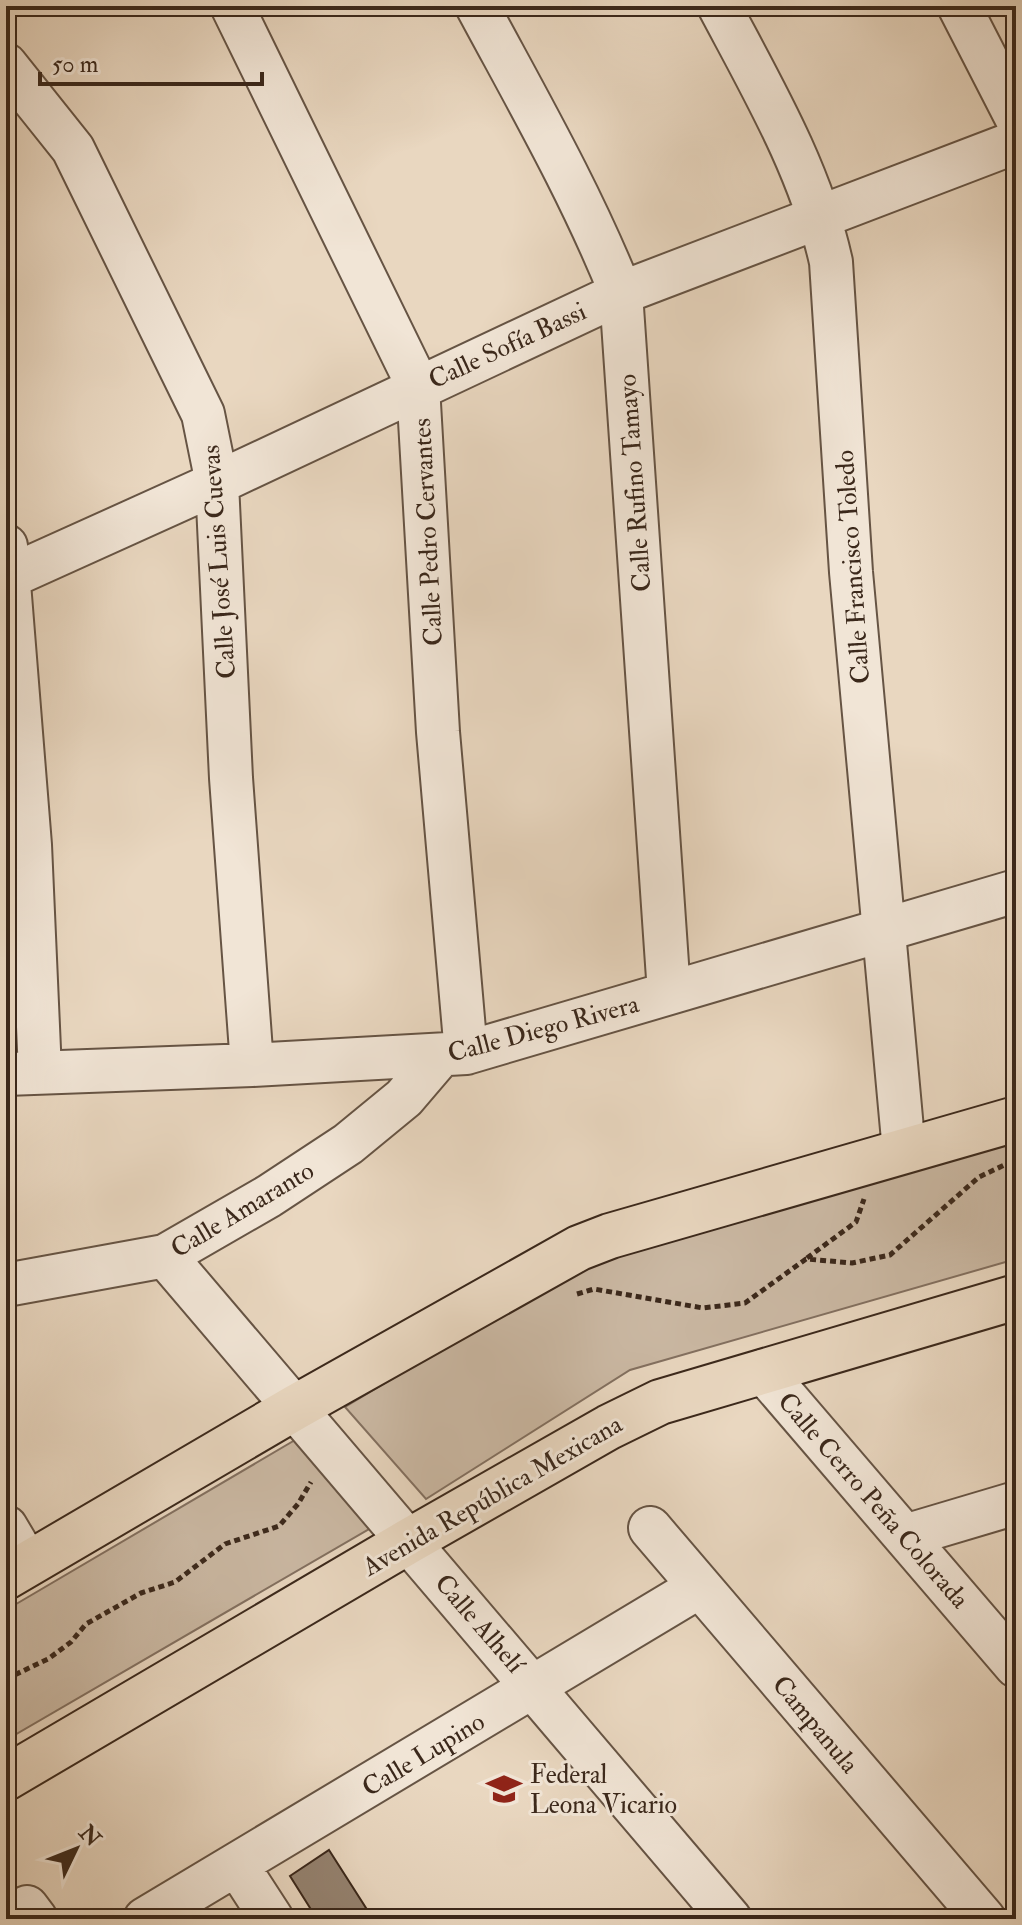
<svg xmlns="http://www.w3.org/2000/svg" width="1022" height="1925" font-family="'IM FELL Double Pica',serif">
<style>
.green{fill:#cbb9a4;stroke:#837060;stroke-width:2}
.building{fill:#958371;stroke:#3b281b;stroke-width:2}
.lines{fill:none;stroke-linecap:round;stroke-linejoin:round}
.minor-casing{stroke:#665444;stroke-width:46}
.major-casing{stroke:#3b281b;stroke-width:48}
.path{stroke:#3b281b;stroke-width:5;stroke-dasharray:6 4;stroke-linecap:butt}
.minor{stroke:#f1e5d6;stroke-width:42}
.major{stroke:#e9d7c0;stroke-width:44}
.labels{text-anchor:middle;stroke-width:6;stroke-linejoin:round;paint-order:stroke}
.street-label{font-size:26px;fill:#3b281b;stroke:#f1e5d6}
.poi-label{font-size:26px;fill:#3b281b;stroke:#f1e5d6;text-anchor:start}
</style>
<rect width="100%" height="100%" fill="#e9d7c0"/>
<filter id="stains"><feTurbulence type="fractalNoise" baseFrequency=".0025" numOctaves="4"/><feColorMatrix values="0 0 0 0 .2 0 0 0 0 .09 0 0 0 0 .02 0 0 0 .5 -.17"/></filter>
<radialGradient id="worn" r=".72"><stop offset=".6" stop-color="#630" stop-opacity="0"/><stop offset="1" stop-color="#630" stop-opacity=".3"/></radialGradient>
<path class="green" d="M1016,1139V1259L630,1370L426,1499L345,1407L597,1256Z
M307,1433L383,1521L6,1740V1610Z"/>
<path class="building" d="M329,1850L366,1908L348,1919H317L290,1876Z"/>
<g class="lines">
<g class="minor-casing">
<path id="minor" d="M232,6L418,386L438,732L466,1053
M477,6C528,101 581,193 621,293L669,993
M719,6C763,89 811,171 831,262L851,572L904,1151
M959,6L1016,117
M6,65L73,149L203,414L217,483L231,778L252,1065
M6,546L30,845L40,1072
M11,576L217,483L621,293L1016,142
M6,1074L252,1065L466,1053L1016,891
M165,1256L730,1919
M6,1285L165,1256L269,1196L348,1144L404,1098L439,1057
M763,1371L1016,1666
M6,1527L28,1564
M650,1528L984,1919
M905,1536L1016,1503
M237,1865L272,1919
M27,1907L36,1919
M145,1919L699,1587"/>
</g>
<g class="major-casing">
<path id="major" d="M6,1577L296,1407L579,1248L610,1236L1016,1119
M6,1778L409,1541L609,1427L660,1402L1016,1297"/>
</g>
<path class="path" d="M807,1258L856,1222L864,1199
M577,1294L594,1289L703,1308L745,1303L806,1259L852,1263L890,1255L979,1177L1015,1160
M6,1679L48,1659L71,1642L86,1624L141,1593L175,1582L225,1544L279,1526L298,1504L311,1482"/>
<use href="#minor" class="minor"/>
<use href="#major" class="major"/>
</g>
<defs>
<g id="school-bare" transform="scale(2.76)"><path d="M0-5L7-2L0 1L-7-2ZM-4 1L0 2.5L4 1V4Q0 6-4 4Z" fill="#8f2418" stroke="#f1e5d6" stroke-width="2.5" paint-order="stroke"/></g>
</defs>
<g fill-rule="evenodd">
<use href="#school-bare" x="504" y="1789"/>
</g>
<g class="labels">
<g class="street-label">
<text transform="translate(507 345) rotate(-25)" y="9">Calle Sofía Bassi</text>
<text transform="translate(634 483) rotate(-94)" y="9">Calle Rufino Tamayo</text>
<text transform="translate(427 532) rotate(-93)" y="9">Calle Pedro Cervantes</text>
<text transform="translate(218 562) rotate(-94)" y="9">Calle José Luis Cuevas</text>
<text transform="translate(852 567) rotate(-94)" y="9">Calle Francisco Toledo</text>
<text transform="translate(543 1028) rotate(-15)" y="9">Calle Diego Rivera</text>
<text transform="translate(242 1209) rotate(-31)" y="9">Calle Amaranto</text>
<text transform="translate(492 1495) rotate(-30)" y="9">Avenida República Mexicana</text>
<text transform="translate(874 1500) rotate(49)" y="9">Calle Cerro Peña Colorada</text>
<text transform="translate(480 1623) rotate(49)" y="9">Calle Alhelí</text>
<text transform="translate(816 1724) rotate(50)" y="9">Campanula</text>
<text transform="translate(423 1754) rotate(-31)" y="9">Calle Lupino</text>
</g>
<g class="poi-label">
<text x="530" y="1783">Federal<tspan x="530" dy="30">Leona Vicario</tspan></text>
</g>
</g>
<rect width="1022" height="1925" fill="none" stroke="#e9d7c0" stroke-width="32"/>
<rect x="8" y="8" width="1006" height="1909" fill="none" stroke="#3b281b" stroke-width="4"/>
<rect x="16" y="16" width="990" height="1893" fill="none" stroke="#3b281b" stroke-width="2"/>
<g transform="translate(76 1849) rotate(47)" stroke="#f1e5d6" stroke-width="6" paint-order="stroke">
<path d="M0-6L14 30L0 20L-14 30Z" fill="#3b281b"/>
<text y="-12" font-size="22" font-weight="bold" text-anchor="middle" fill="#3b281b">N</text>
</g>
<path d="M40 72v12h222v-12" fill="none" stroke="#3b281b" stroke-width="4"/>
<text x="52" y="72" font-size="24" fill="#3b281b" stroke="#f1e5d6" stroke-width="6" paint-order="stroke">50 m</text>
<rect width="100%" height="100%" filter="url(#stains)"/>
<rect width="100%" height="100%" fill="url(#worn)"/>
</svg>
